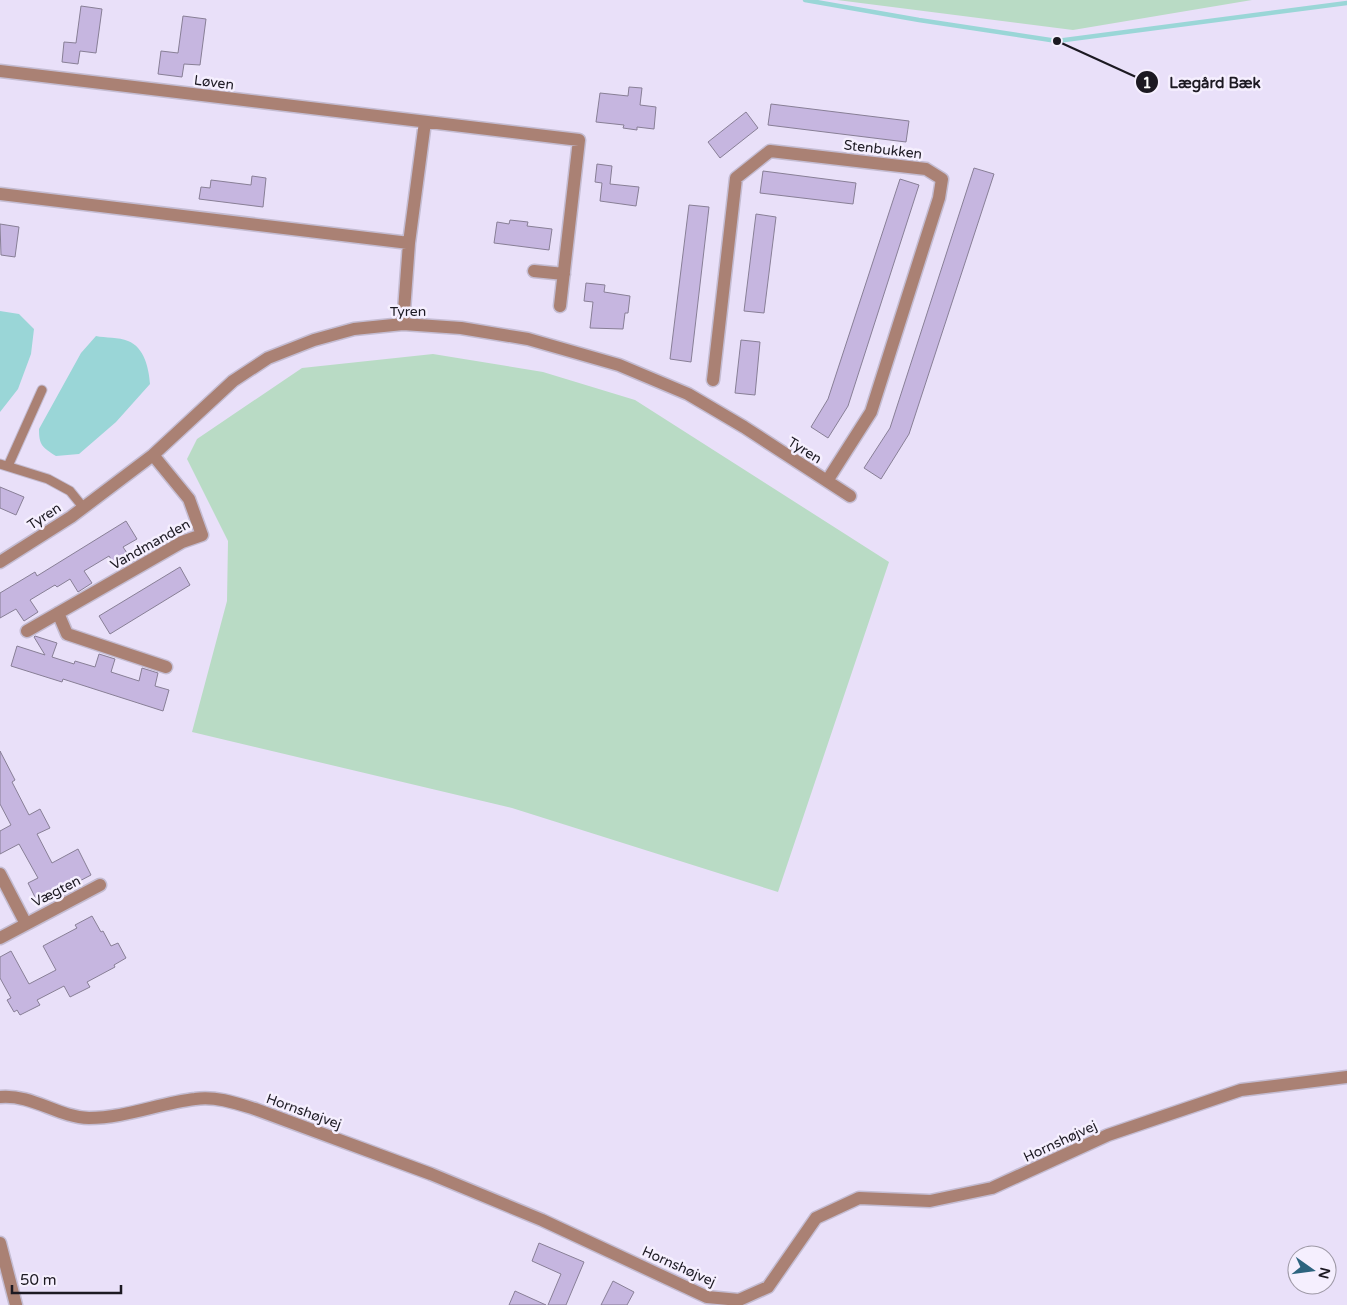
<svg xmlns="http://www.w3.org/2000/svg" width="1347" height="1305" font-family="'Varela Round',sans-serif">
<style>
.green{fill:#b9dbc5}
.water{fill:#9ad6d7}
.lines{fill:none;stroke-linecap:round;stroke-linejoin:round}
.stream{stroke:#9ad6d7;stroke-width:4.5}
.building{fill:#c6b6e0;stroke:#887f96}
.service-casing{stroke:#c4bcd2;stroke-width:11}
.minor-casing{stroke:#c4bcd2;stroke-width:15}
.service{stroke:#aa8174;stroke-width:9}
.minor{stroke:#aa8174;stroke-width:12}
.labels{text-anchor:middle;stroke-width:5;stroke-linejoin:round;paint-order:stroke}
.street-label{font-size:14px;fill:#1c1922;stroke:#f5effe}
.leader{fill:none;stroke:#1c1922;stroke-width:2}
.callout-dot{fill:#1c1922;stroke:#f5effe;stroke-width:2}
.mark-label{font-size:15px;text-anchor:middle;font-weight:bold;fill:#fff}
.callout-label{font-size:15px;text-anchor:middle;font-weight:bold;fill:#1c1922;stroke:#f5effe;stroke-width:5;stroke-linejoin:round;paint-order:stroke}
</style>
<rect width="100%" height="100%" fill="#e9e0f9"/>
<path class="green" d="M837,0H1252L1073,30Z
M433,354L543,372L635,400L889,562L778,892L512,808L192,732L227,601L228,541L187,459L197,439L302,368Z"/>
<path class="water" d="M0,311L19,314L34,329L31,354L18,389L0,412Z
M96,336C105,338 119,337 128,341C144,347 149,368 150,384L116,422L79,454L56,456C42,447 39,445 39,429L81,353Z"/>
<g class="lines">
<path class="stream" d="M805,0L919,20L1057,41L1347,3"/>
</g>
<path class="building" d="M81,6L102,9L96,53L80,51L78,64L62,62L64,42L76,43Z
M183,16L206,19L200,65L184,64L182,77L158,74L161,51L178,53Z
M629,87L642,88L640,105L656,107L654,129L637,127V130L623,128L624,125L596,122L600,93L628,96Z
M771,104L909,121L906,142L768,125Z
M746,112L758,128L720,158L708,142Z
M597,164L612,166L610,184L639,187L636,206L600,201L602,183L595,182Z
M974,168L994,174L909,434L881,479L864,468L890,428Z
M763,171L856,183L853,204L760,193Z
M252,176L266,178L263,207L199,199L201,187L210,188L211,180L251,185Z
M900,179L919,185L848,406L828,438L811,427L828,399Z
M689,205L709,207L691,362L670,359Z
M756,214L776,217L764,313L744,311Z
M510,220L528,222L527,226L552,229L549,250L494,243L497,222L509,224Z
M0,224L19,227L15,257L1,255Z
M586,283L605,285L604,292L630,296L628,313H625L623,329L590,328L593,302L584,301Z
M741,340L760,342L755,395L735,393Z
M0,487L24,497L16,515L0,508Z
M126,521L137,539L123,547L131,559L117,568L109,556L84,571L92,583L78,592L70,579L57,587L55,585L30,600L38,612L24,621L16,609L0,618V593L35,572L37,576Z
M180,567L190,585L110,634L99,616Z
M35,636L57,643L52,657L74,664L75,661L95,667L99,654L115,659L111,672L139,681L142,668L158,673L155,686L169,690L163,711L63,679L62,682L11,666L17,646L45,655L34,637Z
M0,751L15,780L12,782L29,815L40,809L50,828L37,834L52,863L78,849L91,875L38,903L28,883L38,878L19,844L0,854V831L11,825L0,804Z
M92,916L101,932L103,931L111,946L118,943L126,958L114,965L115,967L87,982L90,987L70,997L64,986L37,1000L40,1005L20,1015L17,1010L14,1012L7,1000L11,998L0,978V957L11,951L29,984L56,970L43,946L77,928L75,925Z
M539,1243L584,1262L566,1305H548L561,1274L532,1261Z
M613,1281L634,1292L627,1305H601Z
M515,1291L546,1305H509Z"/>
<g class="lines">
<g class="service-casing">
<path id="service" d="M0,464L48,479L70,491L83,507
M8,466L42,390"/>
</g>
<g class="minor-casing">
<path id="minor" d="M0,71L579,140L560,306
M0,194L409,243
M534,271L564,274
M403,324L409,243L425,122
M713,380L736,178L770,151L926,169L942,179L939,198L871,412L827,481
M0,562L71,517L153,455L233,381L268,358L314,340L354,329L403,324L461,328L528,339L619,365L688,394L744,427L850,496
M58,613L67,634L166,667
M27,631L182,542L202,535L189,499L153,455
M0,874L26,924
M0,938L100,885
M0,1097C32,1094 58,1117 89,1118C125,1118 160,1103 195,1099C216,1096 236,1103 255,1109L431,1174L542,1220L707,1297L739,1300L768,1287L816,1218L859,1198L930,1201L992,1188L1108,1135L1241,1090L1347,1077
M0,1243L16,1305"/>
</g>
<use href="#service" class="service"/>
<use href="#minor" class="minor"/>
</g>
<g class="labels">
<g class="street-label">
<text transform="translate(214 82) rotate(7)" y="5">Løven</text>
<text transform="translate(883 149) rotate(7)" y="5">Stenbukken</text>
<text x="408" y="316">Tyren</text>
<text transform="translate(805 450) rotate(32)" y="5">Tyren</text>
<text transform="translate(44 516) rotate(-33)" y="5">Tyren</text>
<text transform="translate(150 544) rotate(-29)" y="5">Vandmanden</text>
<text transform="translate(56 891) rotate(-27)" y="5">Vægten</text>
<text transform="translate(304 1111) rotate(20)" y="5">Hornshøjvej</text>
<text transform="translate(1060 1141) rotate(-25)" y="5">Hornshøjvej</text>
<text transform="translate(679 1266) rotate(24)" y="5">Hornshøjvej</text>
</g>
</g>
<path class="leader" d="M1057 41L1147 82"/>
<g class="callout-dot">
<circle cx="1057" cy="41" r="5"/>
<circle cx="1147" cy="82" r="12"/>
</g>
<g class="mark-label">
<text x="1147" y="88">1</text>
</g>
<g class="callout-label">
<text x="1215" y="88">Lægård Bæk</text>
</g>
<g transform="translate(1312 1270) rotate(104)"><circle r="24" fill="#f5effe" stroke="#9e99a6"/>
<path d="M0-4L9 19L0 12L-9 19Z" fill="#2d647f"/>
<text y="-8" font-size="14" font-weight="bold" text-anchor="middle" fill="#1c1922">N</text>
</g>
<path d="M12 1285v8h109v-8" fill="none" stroke="#1c1922" stroke-width="2.5"/>
<text x="20" y="1285" font-size="15" fill="#1c1922" stroke="#f5effe" stroke-width="4" paint-order="stroke">50 m</text>
</svg>
